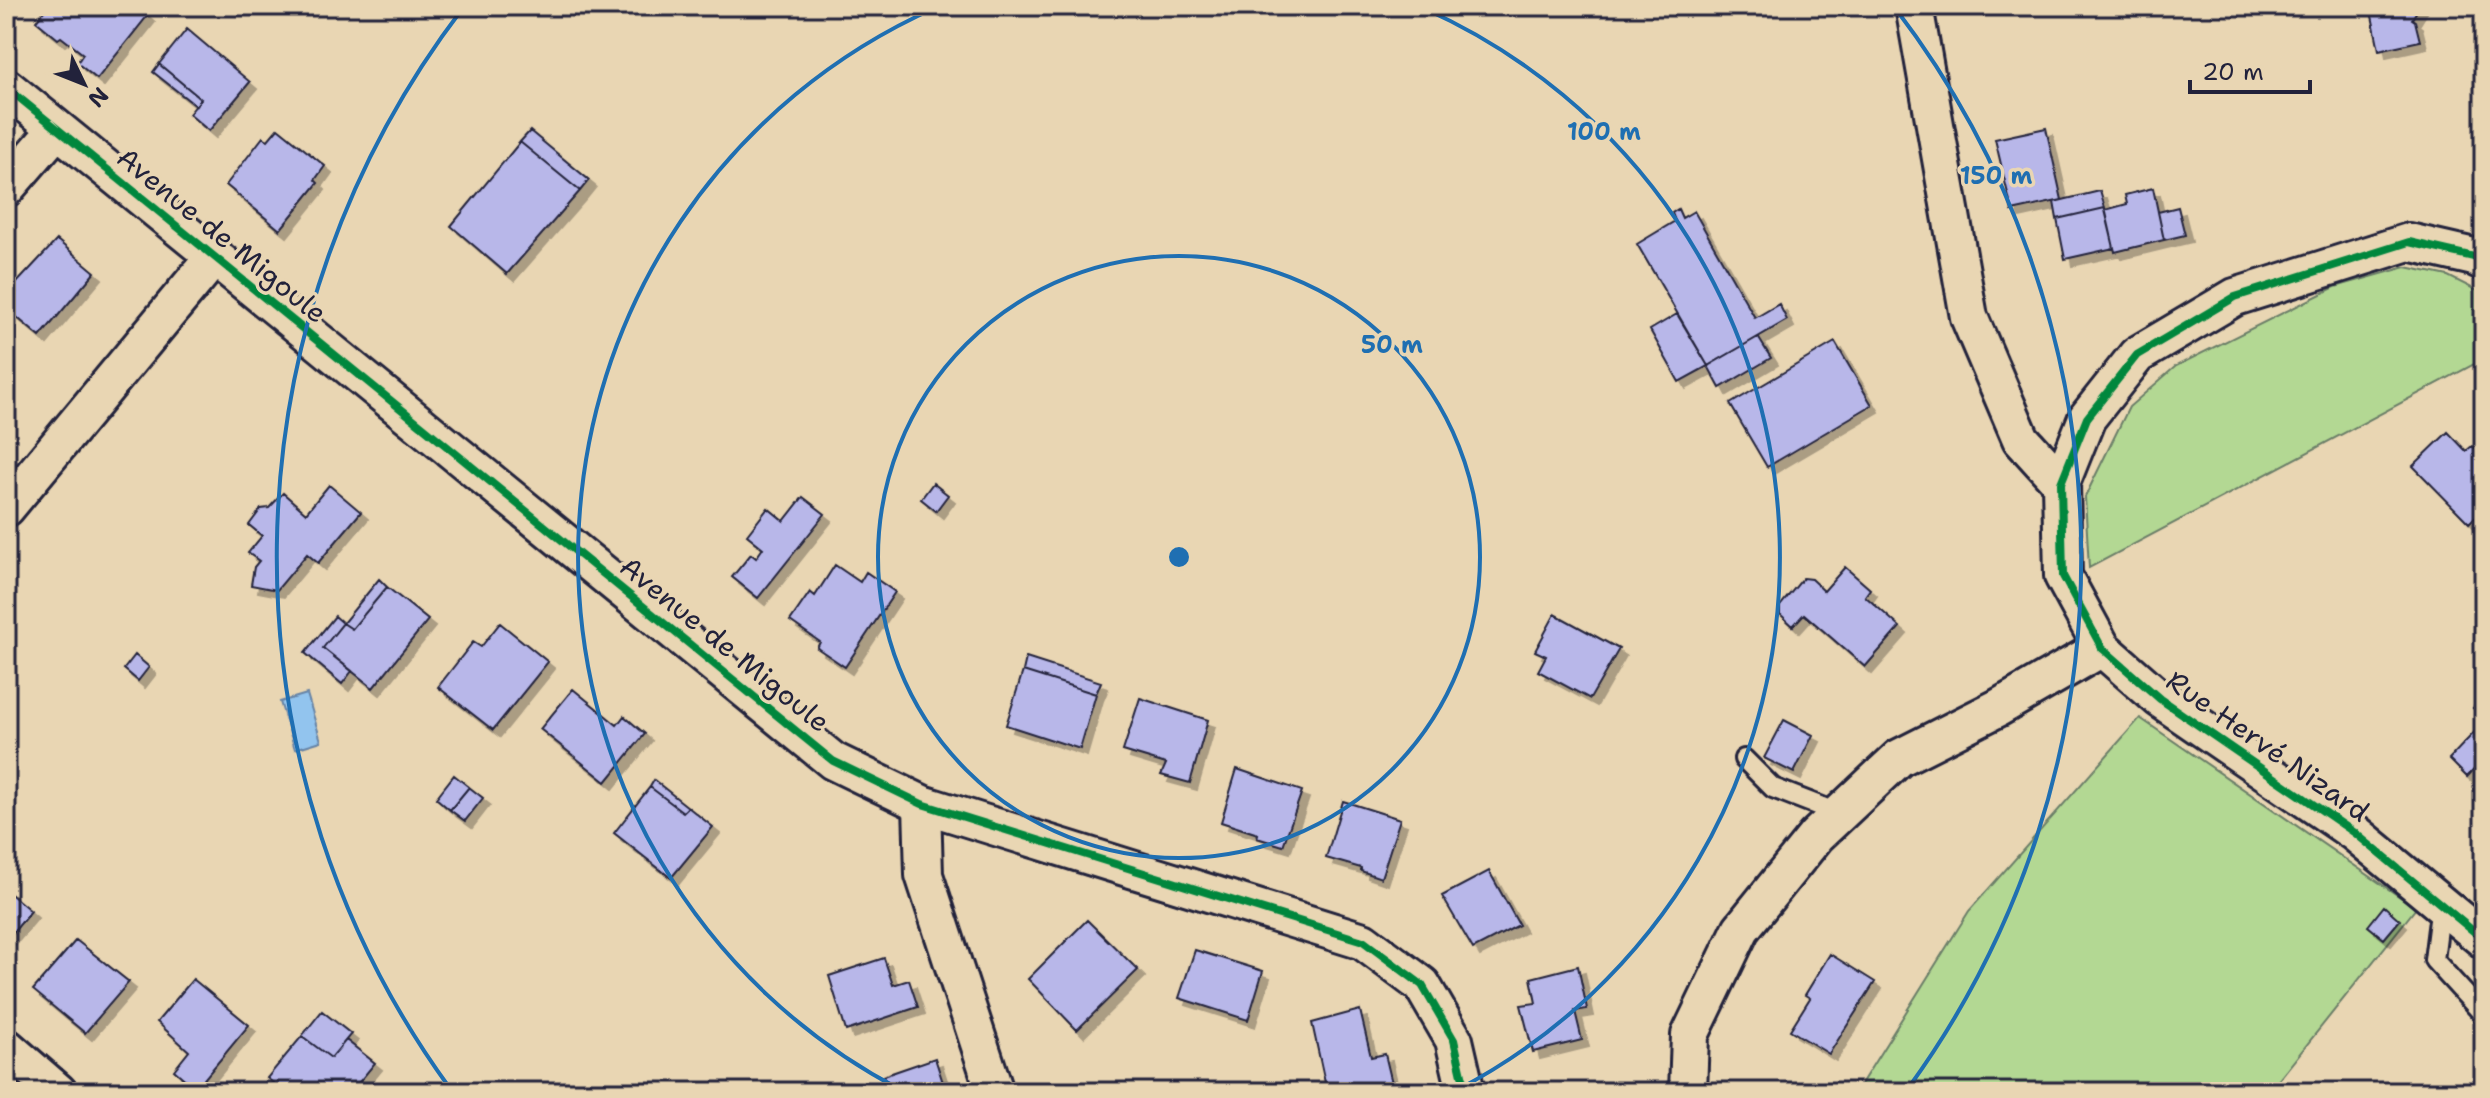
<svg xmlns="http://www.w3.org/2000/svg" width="2490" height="1098" font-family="'Shantell Sans',sans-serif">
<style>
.green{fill:#b3d893;stroke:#6a7d67;stroke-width:2}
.water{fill:#92c4ee;stroke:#6583a6;stroke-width:2}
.building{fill:#b8b7e9;stroke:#22223b;stroke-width:2;filter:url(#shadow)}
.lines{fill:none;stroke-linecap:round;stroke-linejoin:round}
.service-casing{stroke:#22223b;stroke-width:24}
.minor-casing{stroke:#22223b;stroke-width:42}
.service{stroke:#e9d6b3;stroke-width:18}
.minor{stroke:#e9d6b3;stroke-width:36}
.cycleway-casing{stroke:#e9d6b3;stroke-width:13}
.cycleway{stroke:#00873e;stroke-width:8}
.ring{fill:none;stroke:#1f6fb2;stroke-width:4}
.labels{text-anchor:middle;stroke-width:7;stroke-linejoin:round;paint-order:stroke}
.street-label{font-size:28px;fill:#22223b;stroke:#e9d6b3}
.centre{fill:#1f6fb2;stroke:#e9d6b3;stroke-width:4}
.ring-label{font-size:24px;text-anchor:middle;font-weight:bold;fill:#1f6fb2;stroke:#e9d6b3;stroke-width:7;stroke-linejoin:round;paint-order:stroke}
</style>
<defs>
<filter id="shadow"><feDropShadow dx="7" dy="7" stdDeviation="0" flood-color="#0004"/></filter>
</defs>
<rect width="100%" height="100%" fill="#e9d6b3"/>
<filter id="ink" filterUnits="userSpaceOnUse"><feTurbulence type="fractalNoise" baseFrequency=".0125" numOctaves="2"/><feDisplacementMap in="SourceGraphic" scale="16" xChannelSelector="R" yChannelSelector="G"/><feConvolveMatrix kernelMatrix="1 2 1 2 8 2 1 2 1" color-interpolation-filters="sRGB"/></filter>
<g filter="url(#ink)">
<path class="green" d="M2406,267L2448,276L2484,294V359L2089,568L2085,497L2129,407L2176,366L2335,287Z
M2140,718L2416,908L2269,1092H1856L1969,911Z"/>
<path class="water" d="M307,694L321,741L295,749L280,702Z"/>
<path class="building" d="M48,6H117L120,9L122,6H138L148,15L97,79L77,63L83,54L61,37L58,39L36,21Z
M2370,6H2420L2412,19L2415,21L2420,41L2379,50Z
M187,29L250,82L209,131L189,114L201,99L159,64Z
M159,64L201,99L196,106L153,72Z
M278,128L325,166L315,180L318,183L280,230L226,185L263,137L268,140Z
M2046,128L2062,200L2012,211L1995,139Z
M530,131L589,180L580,191L520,142Z
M520,142L580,191L507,274L451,226Z
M2153,188L2164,240L2115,252L2105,210L2127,204L2125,195Z
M2100,191L2105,208L2057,219L2054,202Z
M2178,207L2185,235L2164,240L2158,212Z
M2105,208L2114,248L2065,259L2057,219Z
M1678,209L1682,218L1694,211L1755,318L1779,304L1787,320L1708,366L1637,244L1675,221L1672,213Z
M57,240L95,272L40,337L6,308V304L16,292L12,288Z
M1677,314L1708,366L1679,382L1650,330Z
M1758,337L1771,358L1720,388L1708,366Z
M1835,342L1872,405L1767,467L1730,404Z
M2448,432L2466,451L2472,446L2484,458V508L2469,523L2413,466Z
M933,483L948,495L936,511L921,499Z
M329,485L361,512L318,563L307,554L277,590L251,585L254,567L259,561L248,553L262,536L249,525L261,509L269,508L283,493L306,513Z
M803,497L825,514L758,598L732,577L751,554L756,558L763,548L747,535L768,508L784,521Z
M835,565L860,582L866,572L895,592L845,667L817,648L820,642L790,621L810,592L815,596Z
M1845,567L1870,589L1865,596L1900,627L1865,667L1804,614L1793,626L1780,614V606L1803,578L1811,579L1824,591Z
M379,579L387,587L352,629L343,623Z
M387,587L428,620L373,688L323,648L343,623L352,629Z
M1555,614L1619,649L1590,699L1538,671L1546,656L1535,651Z
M335,616L343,623L323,648L352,671L342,684L305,653Z
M500,623L548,662L493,730L438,687L473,642L481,647Z
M135,655L149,667L138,681L124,669Z
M1026,658L1101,682L1096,694L1023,671Z
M1023,671L1096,694L1080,749L1006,725Z
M573,689L617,725L624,716L645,734L606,782L540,729Z
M2484,697V719L2473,708Z
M1140,698L1208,720L1190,783L1161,775L1166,764L1123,751Z
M1784,720L1813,735L1794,773L1764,758Z
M2484,722V759L2467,777L2449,759Z
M1237,769L1302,791L1283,846L1257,838L1258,834L1221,822Z
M454,775L469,787L450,810L436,798Z
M654,780L688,807L683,812L650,787Z
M469,787L483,798L465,821L450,810Z
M650,787L683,812L688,807L713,827L671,878L614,833Z
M1343,801L1400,819L1381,878L1361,871V868L1326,858Z
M1489,871L1519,925L1473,949L1442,896Z
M6,890L31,911L6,941Z
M2384,906L2400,920L2384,939L2368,926Z
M1087,920L1138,970L1077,1030L1028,979Z
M76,940L129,982L85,1033L33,990Z
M1195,950L1263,971L1248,1020L1179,998Z
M1830,954L1875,982L1829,1054L1790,1030L1810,998L1805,995Z
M884,958L893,985L909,980L918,1007L846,1031L829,976Z
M1578,966L1587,1009L1575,1011L1582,1040L1533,1052L1521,1005L1536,1003L1531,978Z
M193,979L249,1025L196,1089L174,1070L189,1051L157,1022Z
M1360,1010L1371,1057L1385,1054L1392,1083L1355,1092H1327L1312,1023Z
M322,1011L351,1034L331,1058L302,1036Z
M302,1036L331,1058L346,1040L375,1063L351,1092H284L267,1078Z
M935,1058L946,1092H888L883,1076Z
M1607,1083L1609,1092H1568Z"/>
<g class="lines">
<g class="service-casing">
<path id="service" d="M1744,759L1773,788L1840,814
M2441,904L2434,960L2484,1015"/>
</g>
<g class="minor-casing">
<path id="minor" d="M1914,6L1969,317L2021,439L2061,483
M6,87L833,761L922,804L1363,941L1422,985L1454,1040L1466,1092
M6,188L57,129
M2484,262L2474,257L2409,242L2235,297L2137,355L2087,418L2061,483L2063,576L2102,648L2160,699L2355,833L2484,940
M6,508L215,256
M922,804L924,875L995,1092
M6,1047L58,1092
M1688,1092L1690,1035L1741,929L1816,836L1899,758L1998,708L2102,648"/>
</g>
<use href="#service" class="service"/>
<use href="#minor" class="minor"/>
<g class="cycleway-casing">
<path id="cycleway" d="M6,87L833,761L922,804L1363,941L1422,985L1454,1040L1466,1092
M2484,262L2474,257L2409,242L2235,297L2137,355L2087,418L2061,483L2063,576L2102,648L2160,699L2355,833L2484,940"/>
</g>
<use href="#cycleway" class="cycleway"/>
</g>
</g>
<g class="ring">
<circle cx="1179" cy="557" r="301"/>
<path d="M901 1090A601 601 0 0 1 935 8M1423 8A601 601 0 0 1 1457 1090"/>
<path d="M449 1087A902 902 0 0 1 463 8M1895 8A902 902 0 0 1 1909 1087"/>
</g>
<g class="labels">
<g class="street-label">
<text transform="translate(222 235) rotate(39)" y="10">Avenue de Migoule</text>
<text transform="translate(725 644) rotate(39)" y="10">Avenue de Migoule</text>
<text transform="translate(2268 746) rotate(35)" y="10">Rue Hervé Nizard</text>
</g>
</g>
<circle cx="1179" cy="557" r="12" class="centre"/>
<g class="ring-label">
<text x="1604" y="140">100 m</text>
<text x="1996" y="184">150 m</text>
<text x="1392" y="353">50 m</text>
</g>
<rect width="2490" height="1098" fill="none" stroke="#e9d6b3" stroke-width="32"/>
<rect x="16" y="16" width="2458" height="1066" fill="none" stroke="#22223b" stroke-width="3" filter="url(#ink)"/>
<g transform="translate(84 84) rotate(133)" stroke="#e9d6b3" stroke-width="6" paint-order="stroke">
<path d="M0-6L14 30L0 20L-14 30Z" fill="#22223b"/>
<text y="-12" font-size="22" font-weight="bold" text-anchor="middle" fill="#22223b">N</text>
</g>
<path d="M2190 80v12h120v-12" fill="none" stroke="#22223b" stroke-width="4"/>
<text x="2202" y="80" font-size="24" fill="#22223b" stroke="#e9d6b3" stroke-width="6" paint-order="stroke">20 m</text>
</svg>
